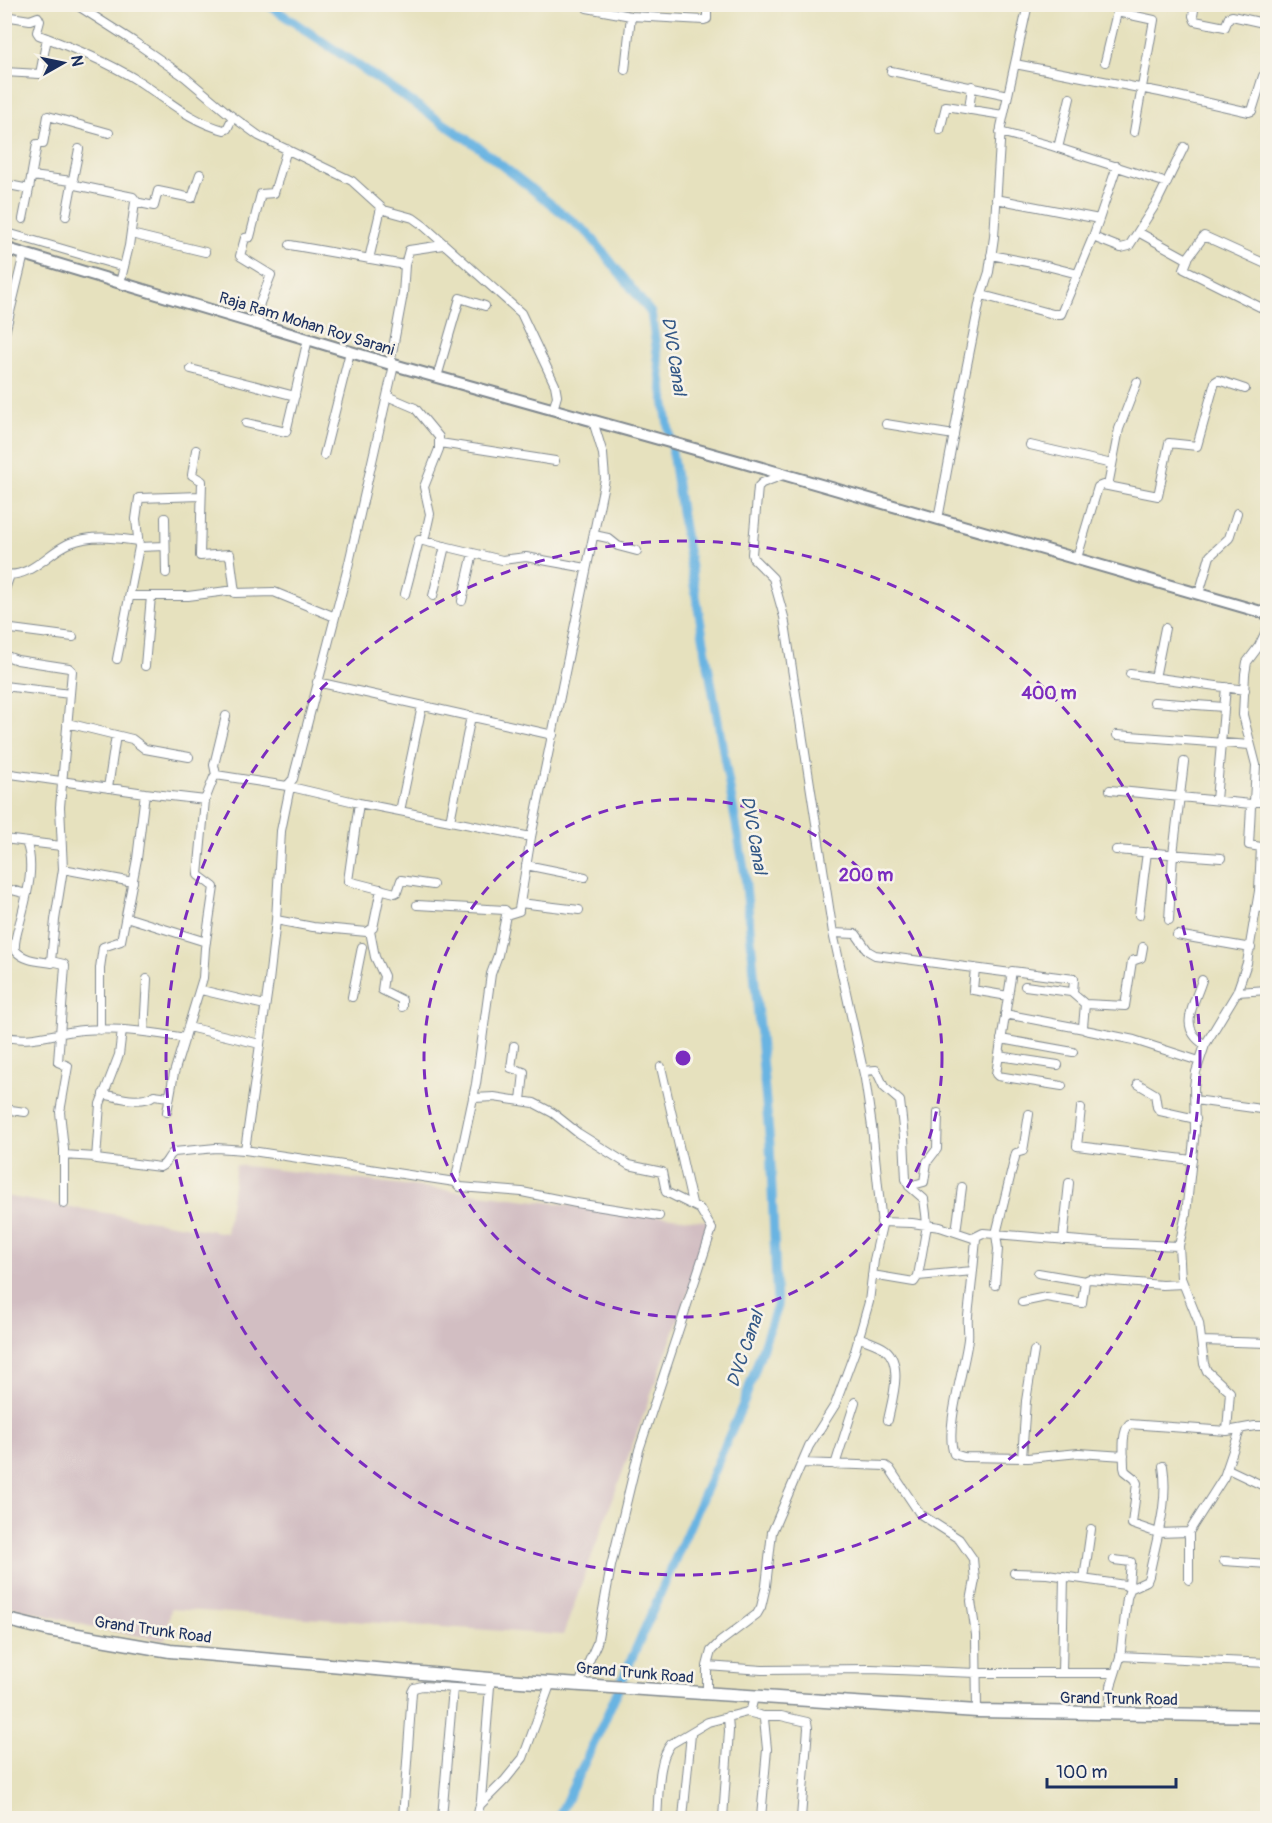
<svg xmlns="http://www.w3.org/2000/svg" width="1272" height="1823" font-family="Pangolin,sans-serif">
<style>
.industrial{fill:#d2bec2}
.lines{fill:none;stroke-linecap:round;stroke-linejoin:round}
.canal{stroke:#69b4e2;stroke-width:9}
.street-casing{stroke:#80888e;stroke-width:10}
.secondary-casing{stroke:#80888e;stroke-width:14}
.primary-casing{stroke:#80888e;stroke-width:15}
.street{stroke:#fff;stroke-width:8}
.secondary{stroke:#fff;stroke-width:10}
.primary{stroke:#fff;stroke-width:12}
.ring{fill:none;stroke:#7b2cbf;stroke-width:3;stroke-dasharray:10 8}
.labels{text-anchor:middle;stroke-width:5;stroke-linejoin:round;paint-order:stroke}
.street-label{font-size:16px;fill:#1b2f5e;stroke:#f7f3e8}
.water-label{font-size:18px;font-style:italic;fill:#325786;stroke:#f7f3e8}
.centre{fill:#7b2cbf;stroke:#f7f3e8;stroke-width:3}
.ring-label{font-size:18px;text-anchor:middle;font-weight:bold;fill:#7b2cbf;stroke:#f7f3e8;stroke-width:5;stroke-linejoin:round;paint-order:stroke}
</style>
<rect width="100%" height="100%" fill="#f7f3e8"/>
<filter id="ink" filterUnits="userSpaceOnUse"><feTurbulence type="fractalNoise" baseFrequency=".0167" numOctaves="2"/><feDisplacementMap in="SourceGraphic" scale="12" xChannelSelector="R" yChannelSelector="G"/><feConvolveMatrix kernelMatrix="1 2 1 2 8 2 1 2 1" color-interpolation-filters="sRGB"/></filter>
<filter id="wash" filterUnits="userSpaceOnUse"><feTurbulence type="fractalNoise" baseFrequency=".008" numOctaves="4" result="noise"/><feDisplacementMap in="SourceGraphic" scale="24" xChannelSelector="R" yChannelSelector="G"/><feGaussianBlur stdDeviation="1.35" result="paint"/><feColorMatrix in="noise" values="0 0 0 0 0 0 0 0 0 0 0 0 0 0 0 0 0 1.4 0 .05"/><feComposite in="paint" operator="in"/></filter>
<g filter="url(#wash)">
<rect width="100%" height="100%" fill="#e6e1be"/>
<path class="industrial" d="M236,1165L714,1222L563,1635L171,1609L165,1640L108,1631L5,1605L4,1196L226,1233Z"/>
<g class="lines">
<path class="canal" d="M267,4L477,146L589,234L651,313L681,511L745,875L770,1145L777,1306L744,1402L603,1724L558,1818"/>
</g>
</g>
<g filter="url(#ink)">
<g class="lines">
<g class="street-casing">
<path id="street" d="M75,4L133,41L185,77L229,114L259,136L352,181L384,210L413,218L424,226L521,313L555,385L557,396L553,410
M587,4V8L631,16
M1195,4L1193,16L1195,21L1225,27L1229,17L1232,16L1268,24
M1117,12L1154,20L1134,132
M4,16L30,20L38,17L40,21L37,32L39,35C73,48 108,62 140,82C169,101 190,121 224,130L227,129L233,117
M1105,62L1119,4
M1015,64L1160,92L1249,112L1252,111L1263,76H1268
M625,70L631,16L704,20L707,19V4
M891,71L1008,95
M4,72L40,74L47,38
M969,110L972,86
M940,130L946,106L1003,115
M1000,132L1052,146L1167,183
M1058,148L1070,98
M79,149L73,179L75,185L133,197L136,201
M32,176L72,181
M4,184L29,189L37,144H43L48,116L109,133
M996,199L1099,219
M66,216L73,179
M23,219L29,189
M4,232L124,267
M1138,232L1187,259L1204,236L1268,265
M131,234L205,252
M1093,237L1121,248L1129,246L1157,202L1184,147
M290,245L405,265L403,294L390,364
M991,255L1047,266L1078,274
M369,259L381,208
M1188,259L1184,269L1260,307
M405,265L409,250L443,245
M120,283L129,246L135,202L154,206L158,191L192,198L200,174
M982,295L1053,314H1061L1093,237L1117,166
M257,324L260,303L271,275L240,256L245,238L250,237L261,194L274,193L287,149
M4,337L24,254
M191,369L295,396
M437,377L460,298L485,306
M387,396L415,408L439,437V449L424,487L430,514L424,541
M246,423L286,432L308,339
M886,424L954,435
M440,443L555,461
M1030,445L1112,464
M196,450L192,475L202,481L200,556L230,554L235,593L274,592L335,617
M324,455L350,352
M1108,486L1119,429L1137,382
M165,518L166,573
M938,519L965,375L980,300L989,272L994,237L1001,127L1028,4
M594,535L608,538L618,546L637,551
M139,547L165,546
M1077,558L1098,487L1103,485L1158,496L1169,443L1197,446L1215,382L1218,380L1245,389
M4,574C30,579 48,552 70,543C93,534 115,538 138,541
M4,592L10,575
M405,594L419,540L502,560L526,557L586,568
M1199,594L1210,556L1229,538L1237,513
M131,596H188L235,590
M433,596L445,546
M462,601L473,553
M4,628L73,637
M4,655L17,660L69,668L72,671L60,807L63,869L55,920L51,961L64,964L65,966L58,1062L68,1066L60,1112L64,1149V1204
M117,659L139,547L136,519L139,498L201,496
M145,666L151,596
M1130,674L1245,690
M1155,678L1165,628
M317,682L553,735
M4,686L70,694
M1154,702L1224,707
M67,723L132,739L145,749L189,757
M1117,735L1250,745
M4,773L145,793L205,800
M216,775L214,765L226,716
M287,786L359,803L531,837
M290,787L281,831L276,920L269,981L245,1150L455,1182L476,1084L491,974L498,955L506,915L519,911V909L531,837L605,479L603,454L593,421
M108,788L116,735
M1110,790L1251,804
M1216,800L1226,687
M1254,802L1256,765L1243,715L1245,674L1247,662L1259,646L1268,627
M359,803L348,881L395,893L397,892L401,880L433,885
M400,811L422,706
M450,821L471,716
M4,839L61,846
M26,842C36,867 26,898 20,922C17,932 14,941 15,950C24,961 39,961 52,963
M1116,850L1221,858
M526,865L585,877
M63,869L133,882
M4,888L27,894
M520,903L579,910
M417,905L505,910L509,914
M1256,907L1268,908
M1139,915L1147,852
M126,917L206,942
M276,920L313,927L367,932L373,928L381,889
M1169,920L1173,854L1184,762
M370,931L375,957L384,976L382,990L402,1000V1007
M833,933L856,934L868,951L875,955L1011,973
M1177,935L1251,948
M975,968L973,990L1008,996
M1202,980C1194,1006 1177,1027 1205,1045
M1025,986L1071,992L1085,1004L1083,1027L1085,1030L1134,1040L1199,1061
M201,990L265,1005
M1237,992L1268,990
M352,997L362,947
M1085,1004L1125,1006L1132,961L1141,958L1143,947
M1005,1014L1084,1029
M188,1027L260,1044
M100,1030V968L103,947L121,941L137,859L145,793
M122,1030L119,1055L100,1104L96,1159L160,1167C168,1164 167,1156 174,1152L216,1148L245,1150
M144,1032L147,979
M4,1036C29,1044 57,1032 83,1030C116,1027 152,1032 185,1038
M1001,1039L1073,1052
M514,1046L511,1068L524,1072V1073L521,1100
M999,1056L1058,1065
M661,1067L692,1203
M864,1071L876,1070L884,1087L900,1101L904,1137L906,1179L909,1186L924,1199L926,1214L927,1225L918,1276
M1138,1084L1155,1094L1157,1107L1160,1111L1196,1119
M1062,1086L998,1076L996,1074L1012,971L1074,979L1073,993
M103,1094C118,1097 141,1105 154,1095L169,1097
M474,1098L494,1097L534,1103L553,1113L578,1133L629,1165L662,1172L666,1192L700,1209L712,1229L639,1450L611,1566L597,1643L579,1684
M1195,1100L1268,1110
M1081,1108L1077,1146L1192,1160
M4,1109L25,1112
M167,1112L174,1073L203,978L205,948L214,887L198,875L205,800L214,777L216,775L287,786L293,779L348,567L394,365
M64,1155L95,1157
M455,1182L460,1187L522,1192L576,1203L659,1216
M909,1186L924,1182L927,1162L937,1149L938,1113
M881,1222L912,1223L940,1227L973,1238L983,1233L1105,1243L1179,1246
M956,1232L962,1187
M976,1238C974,1264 971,1290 968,1316C967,1324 969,1332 968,1339C965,1367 944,1429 954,1454L964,1457L1028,1458L1079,1453L1124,1456
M1063,1240L1069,1183
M1038,1273L1085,1281
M872,1275L914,1282L918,1276L973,1271
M995,1285L998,1249L996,1234L1016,1153L1023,1151L1029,1114
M1022,1302L1046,1297L1082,1303L1085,1281L1089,1279L1162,1285L1183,1284
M858,1337C867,1341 878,1344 885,1349C904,1364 892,1400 888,1420
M1202,1341L1268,1343
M1240,1430L1224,1477L1189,1532L1158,1533L1132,1524L1137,1483L1135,1479L1125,1471L1124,1467C1124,1454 1121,1434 1129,1424L1227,1431L1255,1426H1268
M1227,1431L1230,1392L1207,1371L1204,1364L1199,1323L1181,1278L1179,1246L1186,1214L1195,1130L1194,1087L1196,1072L1205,1045L1237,992L1247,963L1259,891L1261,847L1249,845L1251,806L1254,802H1268
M1022,1458L1026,1401L1034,1351
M802,1463L886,1466L890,1469L920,1514L959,1539L973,1559L975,1580L971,1601L976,1635L977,1711
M835,1465L855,1402
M1228,1469L1268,1488
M1114,1560L1131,1562L1129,1584L1133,1587
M1224,1561L1268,1564
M1014,1573L1047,1574L1125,1585L1130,1589
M1084,1579L1091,1529
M1189,1580V1532
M1120,1656L1268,1663
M707,1666L762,1670L871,1669L977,1673H1115
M1062,1673L1064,1576
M707,1694V1666L711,1651L720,1642L757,1614L761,1607L766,1586L772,1532L809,1446L835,1405L855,1351L869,1302L874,1260L882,1225L872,1127L865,1079L833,933L784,617L773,578L753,558L752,554L758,487L762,483L783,475
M747,1712L763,1716L764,1719L767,1749L761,1818
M1109,1715L1111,1686L1120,1658L1127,1598L1130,1589L1147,1581L1149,1576C1156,1539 1169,1504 1163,1466
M763,1716H781L807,1722L808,1728L801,1818
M480,1805L505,1780L523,1758L551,1682
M403,1818L412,1692L414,1688L422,1686L489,1690
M442,1818L453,1688
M477,1818L481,1800L490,1686
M657,1818C659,1798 657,1760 671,1744L708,1722L747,1712L751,1709L754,1697
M683,1818L691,1734
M723,1818L729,1731L728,1716"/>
</g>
<g class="secondary-casing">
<path id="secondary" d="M4,248L394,365L741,462L1268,614"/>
</g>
<g class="primary-casing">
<path id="primary" d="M4,1619L49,1630L170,1651L490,1679L977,1711L1268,1716"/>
</g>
<use href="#street" class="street"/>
<use href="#secondary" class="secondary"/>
<use href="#primary" class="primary"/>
</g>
</g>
<g class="ring">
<circle cx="683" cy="1058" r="259"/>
<circle cx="683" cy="1058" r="517"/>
</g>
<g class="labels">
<g class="street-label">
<text transform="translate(307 323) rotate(17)" y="6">Raja Ram Mohan Roy Sarani</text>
<text transform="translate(153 1629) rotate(8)" y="6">Grand Trunk Road</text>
<text transform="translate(635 1672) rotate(5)" y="6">Grand Trunk Road</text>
<text transform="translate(1119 1698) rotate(1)" y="6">Grand Trunk Road</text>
</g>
<g class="water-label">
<text transform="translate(674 356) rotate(81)" y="6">DVC Canal</text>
<text transform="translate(754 835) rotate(80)" y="6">DVC Canal</text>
<text transform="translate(745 1349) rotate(-71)" y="6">DVC Canal</text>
</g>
</g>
<circle cx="683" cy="1058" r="9" class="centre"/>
<g class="ring-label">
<text x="1049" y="699">400 m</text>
<text x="866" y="881">200 m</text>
</g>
<rect width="1272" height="1823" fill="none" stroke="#f7f3e8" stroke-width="24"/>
<g transform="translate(63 63) rotate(81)" stroke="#f7f3e8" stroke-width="4.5" paint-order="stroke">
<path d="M0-4.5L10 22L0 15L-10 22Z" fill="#1b2f5e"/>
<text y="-9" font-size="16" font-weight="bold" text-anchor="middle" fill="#1b2f5e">N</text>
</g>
<path d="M1047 1778v9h129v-9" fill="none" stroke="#1b2f5e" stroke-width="3"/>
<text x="1056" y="1778" font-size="18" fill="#1b2f5e" stroke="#f7f3e8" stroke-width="4.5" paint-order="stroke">100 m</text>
</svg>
